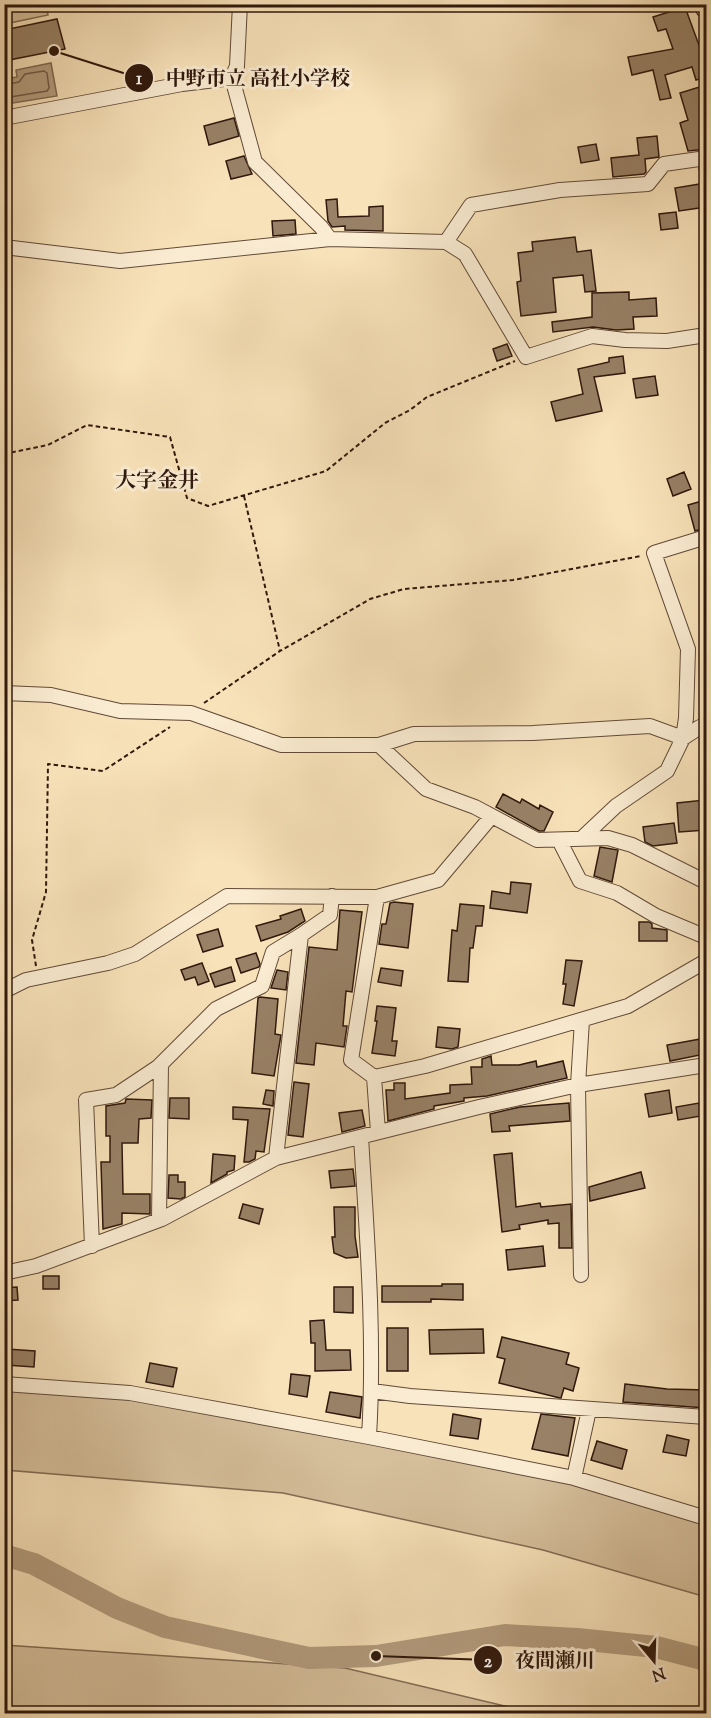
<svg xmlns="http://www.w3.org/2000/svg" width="711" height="1718" font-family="'Sorts Mill Goudy','Noto Serif JP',serif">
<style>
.green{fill:#d6c09c;stroke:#826c54;stroke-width:1.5}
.water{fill:#b49d7f;stroke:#7f6851;stroke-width:1.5}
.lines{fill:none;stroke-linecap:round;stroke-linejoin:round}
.shore{stroke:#725a46;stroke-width:1.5}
.river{stroke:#b49d7f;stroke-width:22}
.building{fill:#988166;stroke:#2f180d;stroke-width:1.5}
.street-casing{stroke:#614a38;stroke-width:16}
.secondary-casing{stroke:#2f180d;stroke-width:22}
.path{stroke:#2f180d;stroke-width:2;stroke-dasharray:4.5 3;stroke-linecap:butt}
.street{stroke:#faecd2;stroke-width:14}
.secondary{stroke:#faecd2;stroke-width:20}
.labels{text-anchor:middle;stroke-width:6;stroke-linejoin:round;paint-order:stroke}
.quarter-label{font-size:21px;font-weight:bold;fill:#2f180d;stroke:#faecd2}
.leader{fill:none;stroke:#2f180d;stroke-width:2}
.callout-dot{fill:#2f180d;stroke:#faecd2;stroke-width:2}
.mark-label{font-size:18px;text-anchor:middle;font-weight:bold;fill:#fff}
.callout-label{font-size:20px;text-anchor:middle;font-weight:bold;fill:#2f180d;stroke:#faecd2;stroke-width:6;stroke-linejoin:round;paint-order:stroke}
</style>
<rect width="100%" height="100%" fill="#f8e2b9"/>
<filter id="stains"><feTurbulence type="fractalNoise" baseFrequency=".00333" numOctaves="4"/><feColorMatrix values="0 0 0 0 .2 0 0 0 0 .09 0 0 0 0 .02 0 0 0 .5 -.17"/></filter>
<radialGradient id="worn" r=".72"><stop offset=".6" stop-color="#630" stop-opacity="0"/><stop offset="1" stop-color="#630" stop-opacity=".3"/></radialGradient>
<path class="green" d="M4,5H46L48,15L5,24Z
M5,1384L130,1393L369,1437L668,1506L706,1518V1597L543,1550L283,1493L5,1470Z
M4,1645L345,1668L534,1713H5Z"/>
<path class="water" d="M51,63L57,96L7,104L5,79L17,77L16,70Z"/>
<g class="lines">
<path class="shore" d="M4,85L19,82L25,74L44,71L47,73L49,88L47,91L4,98"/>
<path class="river" d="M4,1555L34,1564L117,1608L165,1627L309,1658L376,1656L505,1635L577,1639L656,1647L706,1660"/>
</g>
<path class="building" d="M685,7L700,48L706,47V77L696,80L692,67L665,75L671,98L660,100L653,70L632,75L628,57L673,49L666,29L658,31L653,17Z
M57,19L65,49L4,61V30Z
M706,85V149L688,151L680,123L688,120L680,93Z
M234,118L239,136L209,145L204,126Z
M657,136L659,157L645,159L646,172L644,174L613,177L611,158L639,155L637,138Z
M596,144L599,160L581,163L578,147Z
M244,156L252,174L231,179L226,161Z
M706,167V181L703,182L699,168Z
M706,183V207L679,211L675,188Z
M337,199L338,217L369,216V207L383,206V231L345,230V226L332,227L328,221L326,200Z
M676,212L678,228L661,230L659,214Z
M295,220L296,234L273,236L272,221Z
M575,237L577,252L591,250L596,291L585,292L583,275L553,278L556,312L521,316L517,282L521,281L518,253L533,251L532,242Z
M629,292V300L656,298L657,316L633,317L634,329L616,330L593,327L553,332L552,322L592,317V293Z
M507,344L512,356L497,361L493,349Z
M623,356L625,373L594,377L602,411L556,421L551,402L583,394L578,369L609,362V358Z
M655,376L658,395L636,398L633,379Z
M684,472L691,489L673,496L667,479Z
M702,501L706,516V528L695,531L688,505Z
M503,794L520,803L522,799L539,809L540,805L553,812L544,831H539L496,807Z
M705,800L706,830L679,832L677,803Z
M674,823L677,843L653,846L645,842L643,827Z
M600,847L618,850L612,882L594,876Z
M511,882L531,884L527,913L490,908L492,891L510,894Z
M394,902L413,904L408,948L379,944L382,924H386L390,903Z
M460,904L484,906L482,926H476L473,948H470L468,982L448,981L452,930L457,931Z
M301,909L305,921L288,932L261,941L256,926L281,919L280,916Z
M340,910L362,912L352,992L346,991L343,1026H347L344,1047L316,1043L314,1065L296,1063L309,947L337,950Z
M639,922H649L652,924V928L667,930V941H639Z
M218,929L223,946L203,952L197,935Z
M256,953L260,964L259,967L241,973L236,959Z
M566,960L582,961L574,1006L563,1004L566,984H563Z
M202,963L209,981L198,985L195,977L185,980L181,970Z
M231,967L235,981L215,987L210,974Z
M381,968L403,971L401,986L378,982Z
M277,970L288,972L286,990L271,988Z
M260,997L278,999L275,1034L281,1035L274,1076L252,1073L258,998Z
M377,1006L396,1008L392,1041H397L395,1056L372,1053L377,1021H375Z
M438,1027L460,1029L458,1047L452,1049L436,1047Z
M706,1038V1051H699L700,1055L670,1061L667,1045Z
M491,1056L492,1065H519L536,1061L537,1067L563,1061L567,1078L487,1096L464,1098V1101L434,1106V1109L388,1121L386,1090H394V1083H405V1099L450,1093V1085L472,1084L471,1067H482V1059Z
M294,1082L309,1084L303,1137L288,1135Z
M266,1090L274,1091L273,1106L263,1104Z
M669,1090L672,1113L649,1117L645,1094Z
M170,1098H189V1119L169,1118Z
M126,1099L152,1100L151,1118L139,1119L138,1143H122L123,1194H150V1214L122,1213V1224L103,1229L101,1162H110V1136H106V1106L125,1103Z
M569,1103L570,1121L509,1126L510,1131L492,1132L490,1114L520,1107Z
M699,1103L701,1116L678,1120L676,1107Z
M233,1107L270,1109L264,1152L256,1151L255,1159L249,1162H244L248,1120L233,1119Z
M362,1110L365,1126L342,1132L339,1113Z
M512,1153L516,1207L540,1203L541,1207L571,1204L572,1248H559V1223L548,1224V1220L519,1225L520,1229L502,1232L494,1155Z
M213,1154L235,1156L234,1170L227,1172V1174L211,1183Z
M353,1169L355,1186L331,1188L329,1171Z
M641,1172L645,1188L590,1201L589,1187Z
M169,1175H178V1182H185V1197L181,1199L168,1198Z
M243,1204L263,1209L259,1224L239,1218Z
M334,1207H355V1236L358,1257L346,1258L334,1253L332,1237H335Z
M543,1246L545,1266L508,1270L506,1250Z
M43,1276H59V1289H43Z
M442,1284H463V1300L431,1299V1302H382V1286H442Z
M17,1287L18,1300L4,1301V1288Z
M334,1287H353V1313L334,1312Z
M324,1320L326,1350H350L351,1370L315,1371V1343H311L310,1321Z
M387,1328H408V1371H387Z
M483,1329L484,1353L430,1354L429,1330Z
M502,1337L569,1353L566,1364L579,1368L573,1391L564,1388L561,1398H560L499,1383L505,1359L497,1357Z
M7,1349L35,1351L34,1367L6,1365Z
M150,1363L177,1368L173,1387L146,1382Z
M291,1374L310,1376L307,1397L289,1394Z
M625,1384L667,1389L706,1390V1408L623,1402Z
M330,1392L362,1397L360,1418L326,1412Z
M453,1414L481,1419L478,1439L450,1435Z
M541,1414L575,1418L568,1456L532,1449Z
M667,1435L689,1440L686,1456L663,1452Z
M597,1441L627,1450L622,1469L591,1460Z"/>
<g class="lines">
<g class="street-casing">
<path id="street" d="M240,4L237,66L232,78L255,162L321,227L330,239
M4,118L182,84L232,78
M446,242L465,254L526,357L592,336L625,340L667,341L706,335
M4,247L120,261L330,239L446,242L471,205L560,190L648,184L664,164L706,158
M4,693L51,695L120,711L191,713L281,745H379L414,734L533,733L650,726L683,738L700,727L706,725
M379,745L426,789L475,807L537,840L608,838L632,845L706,882
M582,838L616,806L667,771L683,738L686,718L688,649L654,553L706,537
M559,840L580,881L617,893L656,916L706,937
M377,897L351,1060L374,1077L425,1066L628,1006L706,961
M4,991L26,980L108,963L135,954L227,896L377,897L438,880L491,817
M374,1077L378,1132
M361,1137C367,1237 375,1337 369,1437
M276,1158L301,935L330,915L332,896
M159,1219L161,1064
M92,1246L86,1100L116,1095L158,1067L216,1009L262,986L273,952L301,935
M4,1273L36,1266L162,1219L276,1158L479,1107L578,1085L706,1065
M581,1275L578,1085L582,1020
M4,1384L130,1393L369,1437L574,1478L706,1518
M372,1391L410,1396L706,1417
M574,1478L589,1410"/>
</g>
<g class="secondary-casing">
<path id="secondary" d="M705,4L706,8"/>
</g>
<path class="path" d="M4,454L48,445L87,425L170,437L187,498L208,506L326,471L385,423L410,410L427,397L515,361
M244,496L280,651
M204,703L280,651L370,599L404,589L513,580L641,556
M36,966L32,940L46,892L48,764L103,771L170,727"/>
<use href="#street" class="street"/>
<use href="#secondary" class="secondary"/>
</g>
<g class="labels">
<g class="quarter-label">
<text x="157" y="487">大字金井</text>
</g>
</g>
<path class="leader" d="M54 51L139 78M376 1656L488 1660"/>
<g class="callout-dot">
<circle cx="54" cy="51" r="6"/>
<circle cx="376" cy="1656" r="6"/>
<circle cx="139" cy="78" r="15"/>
<circle cx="488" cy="1660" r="15"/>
</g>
<g class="mark-label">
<text x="139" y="84">1</text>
<text x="488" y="1667">2</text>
</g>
<g class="callout-label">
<text x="258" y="85">中野市立 高社小学校</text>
<text x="555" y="1667">夜間瀬川</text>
</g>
<rect width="711" height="1718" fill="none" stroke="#f8e2b9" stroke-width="24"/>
<rect x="6" y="6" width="699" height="1706" fill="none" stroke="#2f180d" stroke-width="3"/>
<rect x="12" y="12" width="687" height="1694" fill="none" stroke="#2f180d" stroke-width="1.5"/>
<g transform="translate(654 1661) rotate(161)" stroke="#faecd2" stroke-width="4.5" paint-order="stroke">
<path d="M0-4.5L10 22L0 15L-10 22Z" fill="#2f180d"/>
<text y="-9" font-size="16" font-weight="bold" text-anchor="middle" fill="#2f180d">N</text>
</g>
<rect width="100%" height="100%" filter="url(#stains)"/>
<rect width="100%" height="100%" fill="url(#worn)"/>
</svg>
